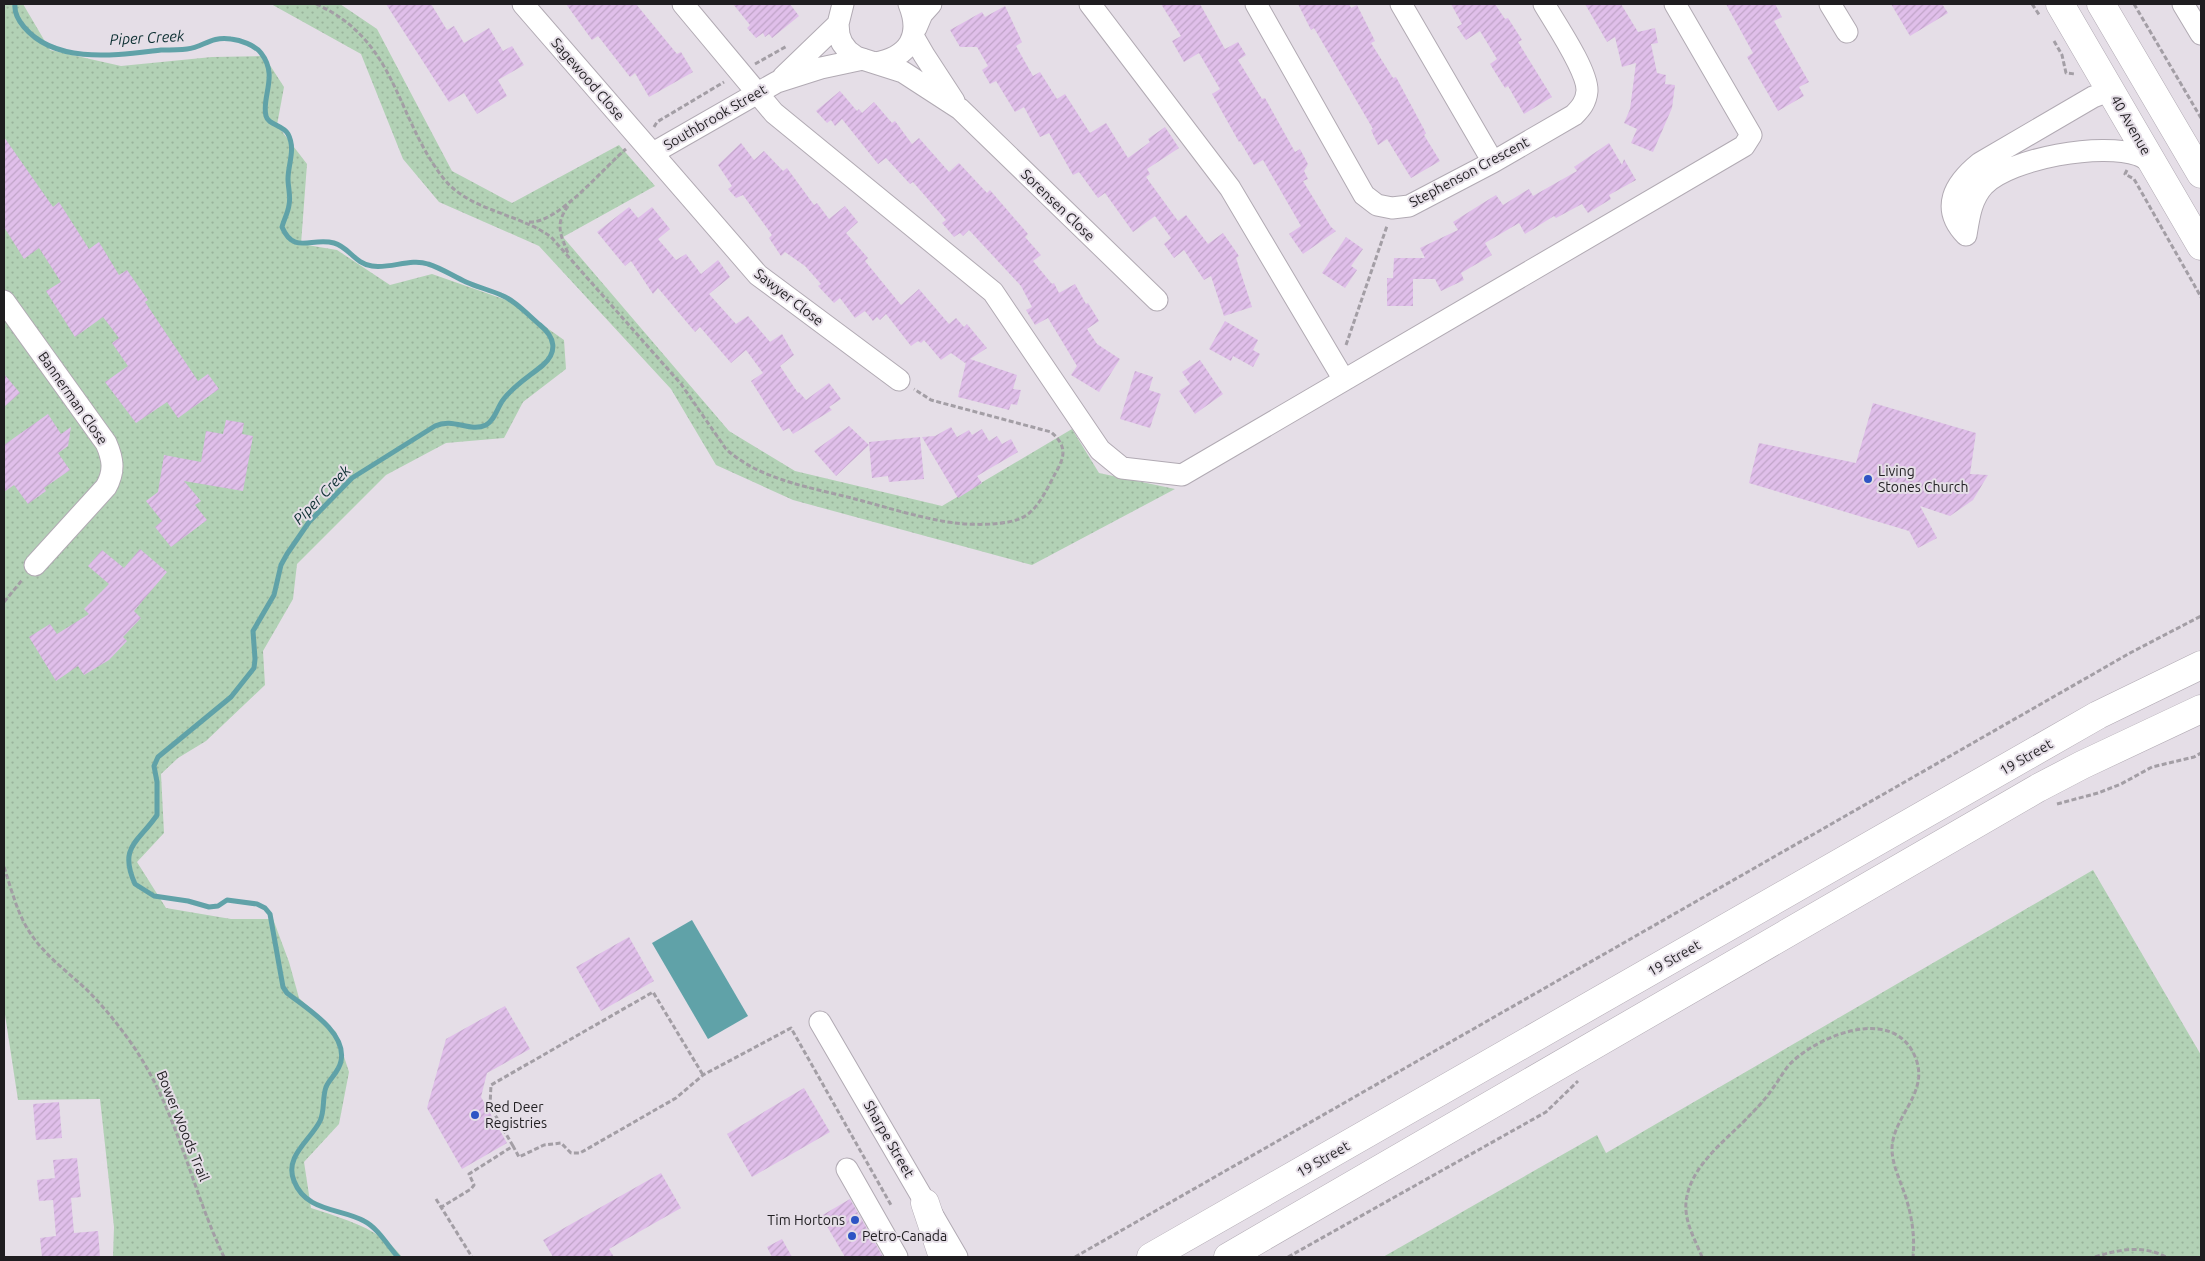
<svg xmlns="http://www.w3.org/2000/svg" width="2205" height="1261" font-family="Ubuntu,sans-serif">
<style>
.park{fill:url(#park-dots)}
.water{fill:#60a2a8}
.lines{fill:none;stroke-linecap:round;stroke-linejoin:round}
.stream{stroke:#60a2a8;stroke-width:5}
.building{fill:url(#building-hatch)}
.minor-casing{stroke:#b1aab3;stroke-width:23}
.major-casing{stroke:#b1aab3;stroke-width:29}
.path{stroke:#a39ea5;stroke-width:3;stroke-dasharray:5 2.5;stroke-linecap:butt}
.minor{stroke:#fff;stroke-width:21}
.major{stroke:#fff;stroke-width:28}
.poi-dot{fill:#2e54c4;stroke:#e5dee7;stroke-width:2}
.labels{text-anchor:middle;stroke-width:4;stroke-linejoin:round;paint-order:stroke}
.street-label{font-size:14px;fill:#1f1d20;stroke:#e5dee7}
.poi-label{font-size:14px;fill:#1f1d20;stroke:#e5dee7;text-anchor:start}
.water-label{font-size:15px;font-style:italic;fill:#0f3134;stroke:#e5dee7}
</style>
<defs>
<pattern id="park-dots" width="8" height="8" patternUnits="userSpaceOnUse" patternTransform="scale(1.25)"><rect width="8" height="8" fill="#b2d1b5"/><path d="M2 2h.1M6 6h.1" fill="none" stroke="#99b39b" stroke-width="1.8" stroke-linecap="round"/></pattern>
<pattern id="building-hatch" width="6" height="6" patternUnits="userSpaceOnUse" patternTransform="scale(1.25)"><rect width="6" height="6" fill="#e0bfea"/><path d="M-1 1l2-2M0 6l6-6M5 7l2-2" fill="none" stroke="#c0a4c8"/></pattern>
</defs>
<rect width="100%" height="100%" fill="#e5dee7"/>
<path class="park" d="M4,4H23L50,50L121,66L212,57L264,56L284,87L277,125L307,164L301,244L337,250L390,285L432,274L509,301L564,340L566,369L523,402L504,438L446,443L386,475L297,564L293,599L263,651L265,685L206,741L178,758L161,774L164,833L137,862L166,908L231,919H273L289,962L299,998L336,1032L349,1072L339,1124L304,1162L311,1208C344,1219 380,1228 402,1257H113L114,1227L100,1099L18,1100L4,1008Z
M271,4H340L377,29L452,171L512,203L619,145L655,186L563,237L729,431L795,471L942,506L1072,429L1099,473L1175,489L1032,565L793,500L716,465L671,389L539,246L439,202L403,159L361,54Z
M2093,870L2201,1055V1257H1383L1597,1135L1606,1153Z"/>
<path class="water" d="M692,920L748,1016L708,1039L652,943Z"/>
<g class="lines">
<path class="stream" d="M15,4C14,13 18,20 24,27C56,65 117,55 161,50C170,50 179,50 187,49C204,47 210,36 231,39C240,40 255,45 261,53C279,76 261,97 266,116C268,125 283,125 288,134C296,149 288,164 288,179C288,187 291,197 289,205C288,213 284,219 282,227C294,255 311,237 334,243C349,247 355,264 372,266C390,269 411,258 428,264C441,268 453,276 466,282C477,287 490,290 501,295C516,301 528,315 540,325C555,337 558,352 543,365C530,376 513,386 503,400C497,408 495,420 486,425C469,433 454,417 435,426L352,478L309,522L287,554L281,565L274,595L253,631L255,659L254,668L231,697L158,757L154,766L157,782V815C139,842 118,846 135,884L154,896L188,901L209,907L218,906L227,900L257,904L265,908L270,914L283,987L287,993C306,1008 347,1032 341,1061C339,1072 330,1078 326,1087C322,1098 325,1111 320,1121C310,1141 284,1156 294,1181C306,1212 340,1208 364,1221C378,1228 388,1246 398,1257"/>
</g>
<path class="building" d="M386,4H431L447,30L454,26L464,43L489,28L503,51L512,46L524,65L498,80L507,96L477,114L464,93L449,102Z
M566,4H636L677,54L681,52L693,72L649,97L635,73L630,77L598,36L592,40Z
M733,4H790L799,16L772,38L769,34L765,37L763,33L756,38L747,28L750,25Z
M1161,4H1200L1225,49L1238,42L1246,55L1238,60L1262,99L1265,98L1295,152L1300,149L1308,164L1304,171L1308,179L1303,181L1331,227L1336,231L1303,254L1289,234L1301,226L1263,160L1254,165L1240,141L1239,142L1212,94L1220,89L1199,53L1184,62L1172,41L1181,36Z
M1298,4H1349L1351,8L1357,5L1375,41L1371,43L1393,78L1396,77L1426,133L1424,135L1440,161L1411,178L1387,139L1378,145L1371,130L1373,129L1314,28L1311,30Z
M1451,4H1495L1505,19L1508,18L1522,40L1518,42L1552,97L1524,114L1508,86L1505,88L1490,64L1497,59L1480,31L1466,40L1457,27L1462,24Z
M1585,4H1621L1638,32L1655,28L1658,43L1651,44L1657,73L1666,75L1665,84L1675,85L1672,108L1653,152L1631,143L1637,129L1624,123L1630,109L1636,63L1622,67L1615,37L1607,42Z
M1726,4H1775L1782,17L1774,21L1809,82L1799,87L1804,96L1778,111L1747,57L1753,53Z
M1891,4H1942L1948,13L1910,36Z
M1005,6L1022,42L1016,46L1033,76L1040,72L1057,99L1065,94L1090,133L1106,123L1128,158L1150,142L1148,139L1165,127L1179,148L1147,169L1150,174L1146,177L1178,221L1186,215L1208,244L1223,233L1239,256L1236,258L1252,307L1224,316L1211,276L1204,280L1184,250L1174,258L1164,244L1171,238L1155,216L1133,232L1105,193L1098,198L1079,172L1073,175L1049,133L1040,137L1024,107L1015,112L996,81L990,84L982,70L988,66L977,47H960L950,30L982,12L985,17Z
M840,91L857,111L859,109L862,113L874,102L892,123L895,121L912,144L919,138L949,172L959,163L987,193L990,190L1028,234L1025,237L1041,255L1033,261L1052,284L1054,283L1059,293L1075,284L1086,304L1088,303L1099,321L1087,329L1097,344L1120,359L1099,392L1071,375L1077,366L1048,318L1035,325L1026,310L1032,307L1021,286L969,230L963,236L960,233L954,237L942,223L946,220L913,182L910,184L886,158L878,164L842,119L835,126L831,120L827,123L816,111Z
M4,137L53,207L59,202L89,249L99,242L119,275L127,270L148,300L145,302L198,381L208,374L219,389L178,418L167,402L136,423L105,382L128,366L112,343L119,338L103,317L75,337L46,291L61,282L39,248L24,259L4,227Z
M741,143L754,160L764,151L783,171L787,168L814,205L817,203L829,219L845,206L858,222L846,233L868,258L865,261L901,305L919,289L949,324L956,318L964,327L967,324L987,348L970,359L1017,375L1013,389L1021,390L1017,405L1011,404L1009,410L958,397L966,362L965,363L951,353L941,360L924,340L921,343L918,341L911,346L886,314L880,320L877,317L873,321L865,311L855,318L840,298L834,303L818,286L821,284L805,266L785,252L781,256L769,238L772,235L743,195L736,198L728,189L732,186L718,165Z
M1609,143L1622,165L1624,159L1636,180L1609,195L1611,199L1588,213L1582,204L1556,218L1554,216L1525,234L1519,223L1485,243L1492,255L1461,273L1464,280L1441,291L1435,279H1413V306H1387V278H1393L1394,258H1425L1420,248L1458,230L1453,222L1475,208L1496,195L1503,205L1529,189L1533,196L1577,171L1574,167Z
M629,207L638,218L652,207L670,229L658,239L676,260L686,254L701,274L718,260L730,277L709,294L736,324L748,316L770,342L782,334L794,355L780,366L798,393L799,392L806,400L829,383L841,399L829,407L832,410L793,434L789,428L783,431L751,381L763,373L746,350L731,363L700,327L695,332L658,288L653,294L631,261L625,266L597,232Z
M1346,237L1363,249L1351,266L1357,270L1345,288L1322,273Z
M1225,321L1258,340L1253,350L1260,354L1253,367L1233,356L1231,361L1209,349Z
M1200,360L1223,394L1195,414L1179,391L1190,384L1182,372Z
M1135,371L1153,377L1149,390L1161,394L1150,428L1120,419Z
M4,374L20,393L4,407Z
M1873,403L1976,433L1970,474L1988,475L1973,500L1950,516L1920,506L1937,538L1918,548L1909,531L1749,483L1759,443L1856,463Z
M48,414L61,434L71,427L68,446L58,453L70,470L44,488L46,491L28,504L14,485L4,492V445Z
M226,420L244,423L242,434L253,436L243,491L184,481L201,501L195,505L207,520L171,547L155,527L162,521L146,501L158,492L164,455L201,462L206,431L223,434Z
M849,426L869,445L836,476L814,451Z
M951,427L957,437L969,430L972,435L982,429L989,441L997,436L1002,444L1011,439L1018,452L977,476L982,483L958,498L922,437L935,436Z
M920,437L924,479L889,482L888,476L872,478L869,442Z
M140,549L167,572L134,611L141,618L123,637L127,641L109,660L84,675L78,666L56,681L29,637L50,624L57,634L89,614L84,609L109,584L88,566L102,550L124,568Z
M629,937L654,981L601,1011L576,967Z
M505,1006L530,1049L487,1073L481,1097L507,1143L462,1169L427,1108L446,1039Z
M804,1088L830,1132L752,1177L727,1134Z
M59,1102L62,1138L36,1140L33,1104Z
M77,1158L81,1197L71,1198L74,1233L98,1231L100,1257H42L40,1238L56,1236L53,1200L39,1201L37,1180L55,1178L53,1160Z
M661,1173L681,1208L609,1249L614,1257H553L543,1240Z
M850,1199L883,1257H845L821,1216Z
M782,1239L792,1257H772L767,1247Z"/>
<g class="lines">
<g class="minor-casing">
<path id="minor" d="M523,4L758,275L899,380
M683,4L774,113L993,292L1100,450L1122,468L1182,475L1744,146L1751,135L1675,4
M843,4L838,24L839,35L842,43L848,51L856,57L903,72L960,109L1157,300
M1090,4L1230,188L1344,380
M1256,4L1364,195L1377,205L1392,208L1409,206L1493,162L1574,115C1581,108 1586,102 1587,91C1588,71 1555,23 1544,4
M1401,4L1493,162
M1830,4L1847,32
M2183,4L2201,34
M916,28L922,14L931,4
M913,36L924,55L954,101
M875,63C909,57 922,36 909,4
M783,77L838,24
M653,153L777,82L821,68L863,59
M1966,235C1940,208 1954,184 1980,163L2093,97L2111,90
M1966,235C1969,217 1971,199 1984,185C2011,158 2102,142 2138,155C2144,157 2149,161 2154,165
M4,301L106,443C113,459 115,471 106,487L35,565
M820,1022L957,1257
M847,1169L897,1257"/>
</g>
<g class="major-casing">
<path id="major" d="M2060,4L2201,246
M2101,4L2201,174
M925,1203L943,1257
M1151,1257L2098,715L2201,665
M1228,1257L2038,788L2082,765L2201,709"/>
</g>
<path class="path" d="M316,4C398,41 395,117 444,179C470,211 518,213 551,237L681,384L726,449C761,481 815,488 859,500C885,507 911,515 937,520C959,525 998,527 1019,519C1038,512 1047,488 1056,472C1066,455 1066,445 1051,432L931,400L914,389
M2032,4L2040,16
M2134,4L2201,118
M2054,41L2062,55L2066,73L2075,74
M755,64L787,46
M654,127L657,122L724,82
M2127,170L2125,174L2134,179L2201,297
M568,206C555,224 560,234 568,253
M529,222C558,224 603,168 626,149
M1346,345L1387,226
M4,602L23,579
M2057,804L2098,793L2121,784L2152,767L2194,757L2201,753
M4,867C12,891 18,917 33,937C47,957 69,973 87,990C107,1010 126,1034 141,1058C179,1120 193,1192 224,1257
M513,1146L490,1106L491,1085L653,992L703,1075
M436,1199L472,1257
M440,1208L471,1189L474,1185L469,1174L513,1146L519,1157L544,1145L561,1143L571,1153H580L676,1098L703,1075L791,1028L891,1205
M1075,1257L2130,653L2201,616
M1288,1257L1546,1112L1578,1081
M1702,1257C1694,1237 1682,1218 1687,1196C1694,1162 1729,1138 1751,1114C1759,1106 1767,1097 1773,1088C1780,1079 1785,1068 1793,1061C1825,1032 1899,1005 1917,1062C1927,1096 1891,1118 1892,1151C1893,1167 1901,1182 1906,1198C1912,1217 1915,1237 1913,1257
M2095,1257C2119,1249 2144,1245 2166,1257"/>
<use href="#minor" class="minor"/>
<use href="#major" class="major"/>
</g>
<g class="poi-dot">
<circle cx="1868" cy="479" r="5"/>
<circle cx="475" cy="1115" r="5"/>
<circle cx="855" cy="1220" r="5"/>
<circle cx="852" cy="1236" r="5"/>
</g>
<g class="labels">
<g class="street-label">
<text transform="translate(588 79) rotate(49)" y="5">Sagewood Close</text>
<text transform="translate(715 117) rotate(-30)" y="5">Southbrook Street</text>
<text transform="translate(2131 125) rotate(60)" y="5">40 Avenue</text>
<text transform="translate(1469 172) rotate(-28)" y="5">Stephenson Crescent</text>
<text transform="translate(1058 205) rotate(44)" y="5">Sorensen Close</text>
<text transform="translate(789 297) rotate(38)" y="5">Sawyer Close</text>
<text transform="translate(73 398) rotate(55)" y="5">Bannerman Close</text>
<text transform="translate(2026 757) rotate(-30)" y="5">19 Street</text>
<text transform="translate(1674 958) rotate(-30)" y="5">19 Street</text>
<text transform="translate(183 1126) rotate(68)" y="5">Bower Woods Trail</text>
<text transform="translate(889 1139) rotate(60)" y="5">Sharpe Street</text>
<text transform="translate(1323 1159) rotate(-30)" y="5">19 Street</text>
</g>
<g class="poi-label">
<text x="1878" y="476">Living<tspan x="1878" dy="16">Stones Church</tspan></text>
<text x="485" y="1112">Red Deer<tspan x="485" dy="16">Registries</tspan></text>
<text x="845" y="1225" text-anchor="end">Tim Hortons</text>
<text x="862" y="1241">Petro-Canada</text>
</g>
<g class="water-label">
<text transform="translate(147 38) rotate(-3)" y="5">Piper Creek</text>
<text transform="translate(322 495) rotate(-46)" y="5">Piper Creek</text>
</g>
</g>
<rect width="2205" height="1261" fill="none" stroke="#1f1d20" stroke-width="10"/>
</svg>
